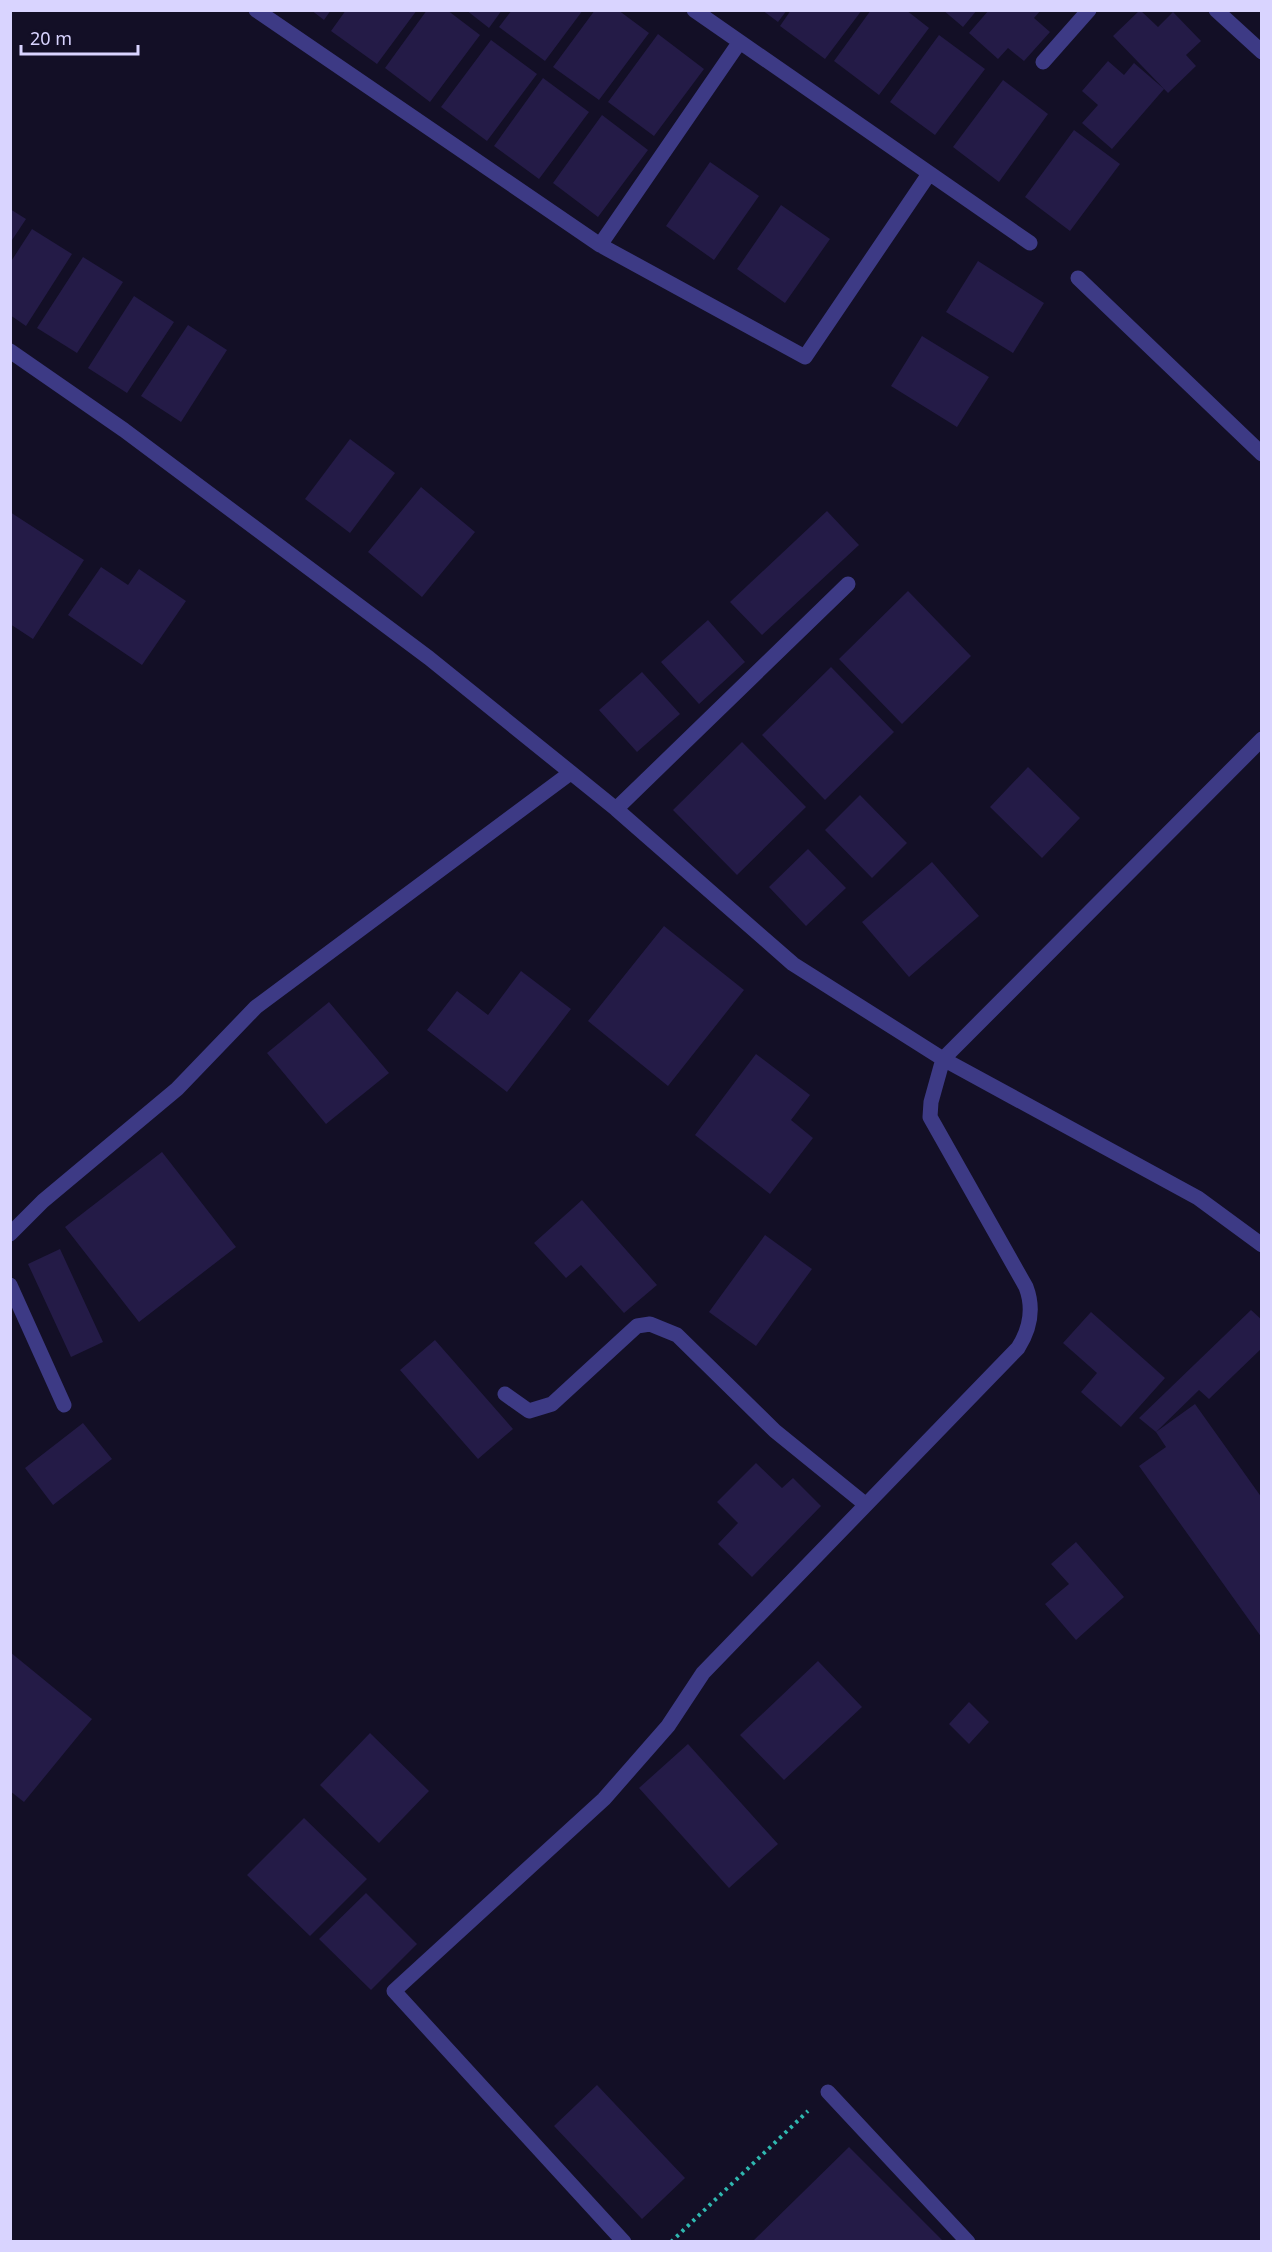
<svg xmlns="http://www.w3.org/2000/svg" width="1272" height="2252" font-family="'Noto Sans',sans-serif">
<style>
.building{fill:#241b47}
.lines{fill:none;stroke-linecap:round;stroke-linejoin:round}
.path{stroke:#2fb8b0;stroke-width:4;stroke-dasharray:3 4.5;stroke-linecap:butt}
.minor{stroke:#3d3a85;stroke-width:15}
</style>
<rect width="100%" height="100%" fill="#130f26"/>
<path class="building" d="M311,10H331L324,20Z
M346,10H417L377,64L331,31Z
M427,10H447L480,35L430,102L385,68Z
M466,10H502L489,28Z
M512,10H583L545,61L499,27Z
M595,10H618L649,33L599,100L553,67Z
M762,10H787L778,22Z
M791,10H862L825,59L780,26Z
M871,10H906L929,28L879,95L834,61Z
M943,10H977L963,27Z
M989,10H1041L1034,18L1050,32L1024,61L1008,48L998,59L969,33Z
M1140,10L1158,27L1173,12L1201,41L1186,55L1196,66L1168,93L1113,36Z
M658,34L704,69L654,136L608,102Z
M939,35L985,69L935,135L890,102Z
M491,40L537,74L487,141L441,107Z
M1108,61L1124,75L1134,63L1164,89L1112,149L1082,123L1098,105L1082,91Z
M543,78L589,112L539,179L494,146Z
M1003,80L1048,114L999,182L953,147Z
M602,115L648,150L598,217L553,183Z
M1074,130L1120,164L1070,231L1025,197Z
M710,162L759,196L714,260L666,226Z
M781,205L830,239L785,303L737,269Z
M10,209L26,219L10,243Z
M32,229L72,254L26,326L10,315V263Z
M83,257L123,282L77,353L37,328Z
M978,261L1044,303L1013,353L946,312Z
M134,296L174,322L127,393L88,368Z
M188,325L227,350L181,422L141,396Z
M922,336L989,377L957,427L891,386Z
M350,439L395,473L350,533L305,499Z
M421,487L475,532L422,597L368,552Z
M827,511L859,545L762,635L730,602Z
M10,512L84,560L33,639L10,624Z
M101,567L128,585L139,569L186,601L142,665L68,615Z
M908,591L971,656L902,724L839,659Z
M708,620L745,662L699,704L661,662Z
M831,667L894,732L825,800L762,735Z
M642,672L680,714L637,752L599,710Z
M742,742L806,807L737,875L673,810Z
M1028,767L1080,818L1042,858L990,807Z
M860,795L907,843L872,878L825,830Z
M808,849L846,888L806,926L769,887Z
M932,862L979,916L909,977L862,922Z
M664,926L744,990L668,1086L588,1021Z
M521,971L571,1009L507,1092L427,1030L457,991L488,1015Z
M329,1002L389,1073L326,1124L267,1053Z
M756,1054L810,1095L791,1120L813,1138L770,1194L695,1135Z
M162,1152L236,1247L139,1322L65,1227Z
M582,1200L657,1285L624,1313L581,1265L566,1278L534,1243Z
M765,1235L812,1269L756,1346L709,1312Z
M60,1249L103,1342L71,1357L28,1264Z
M1251,1310L1262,1320V1348L1209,1399L1199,1390L1156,1432L1195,1404L1262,1498V1638L1139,1466L1166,1447L1156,1432L1139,1418Z
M1091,1312L1165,1378L1121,1427L1081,1392L1097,1373L1063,1343Z
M435,1340L513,1429L478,1459L400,1370Z
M83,1423L112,1459L53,1505L25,1468Z
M756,1463L782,1488L793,1478L821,1506L752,1577L718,1544L738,1523L717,1502Z
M1076,1542L1124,1597L1076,1640L1045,1604L1069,1584L1051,1564Z
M10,1652L92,1719L24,1802L10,1791Z
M818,1661L862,1707L784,1780L740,1735Z
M969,1702L989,1722L969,1744L949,1724Z
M370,1733L429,1791L379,1843L320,1785Z
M688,1744L778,1844L729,1888L639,1788Z
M304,1818L367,1879L310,1936L247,1875Z
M366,1893L417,1944L371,1990L319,1939Z
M597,2085L685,2178L642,2219L554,2126Z
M849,2147L943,2241H753Z"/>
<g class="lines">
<path class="path" d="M671,2242L808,2111"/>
<path class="minor" d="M256,10L600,245L805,357L929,174
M694,10L1030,243
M1216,10L1262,52
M1043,62L1089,10
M600,245L739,43
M1078,278L1262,454
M10,351L124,430L429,658L616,809L793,964L943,1059L1198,1198L1262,1245
M616,809L848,584
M10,1234L43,1201L177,1089L256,1007L569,774
M10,1285L64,1405
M505,1394L529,1411L552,1404L637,1326L650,1324L677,1335L775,1431L865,1504
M828,2092L968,2242
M624,2242L394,1991L604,1799L668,1726L703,1673L1018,1348C1030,1329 1034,1308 1026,1287L930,1117L931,1102L943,1059L1262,739"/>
</g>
<rect width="1272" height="2252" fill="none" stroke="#d9d4ff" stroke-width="24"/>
<path d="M21 45v9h117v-9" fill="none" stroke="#d9d4ff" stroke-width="3"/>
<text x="30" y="45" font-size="18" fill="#d9d4ff" stroke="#130f26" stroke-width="4.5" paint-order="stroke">20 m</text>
</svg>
